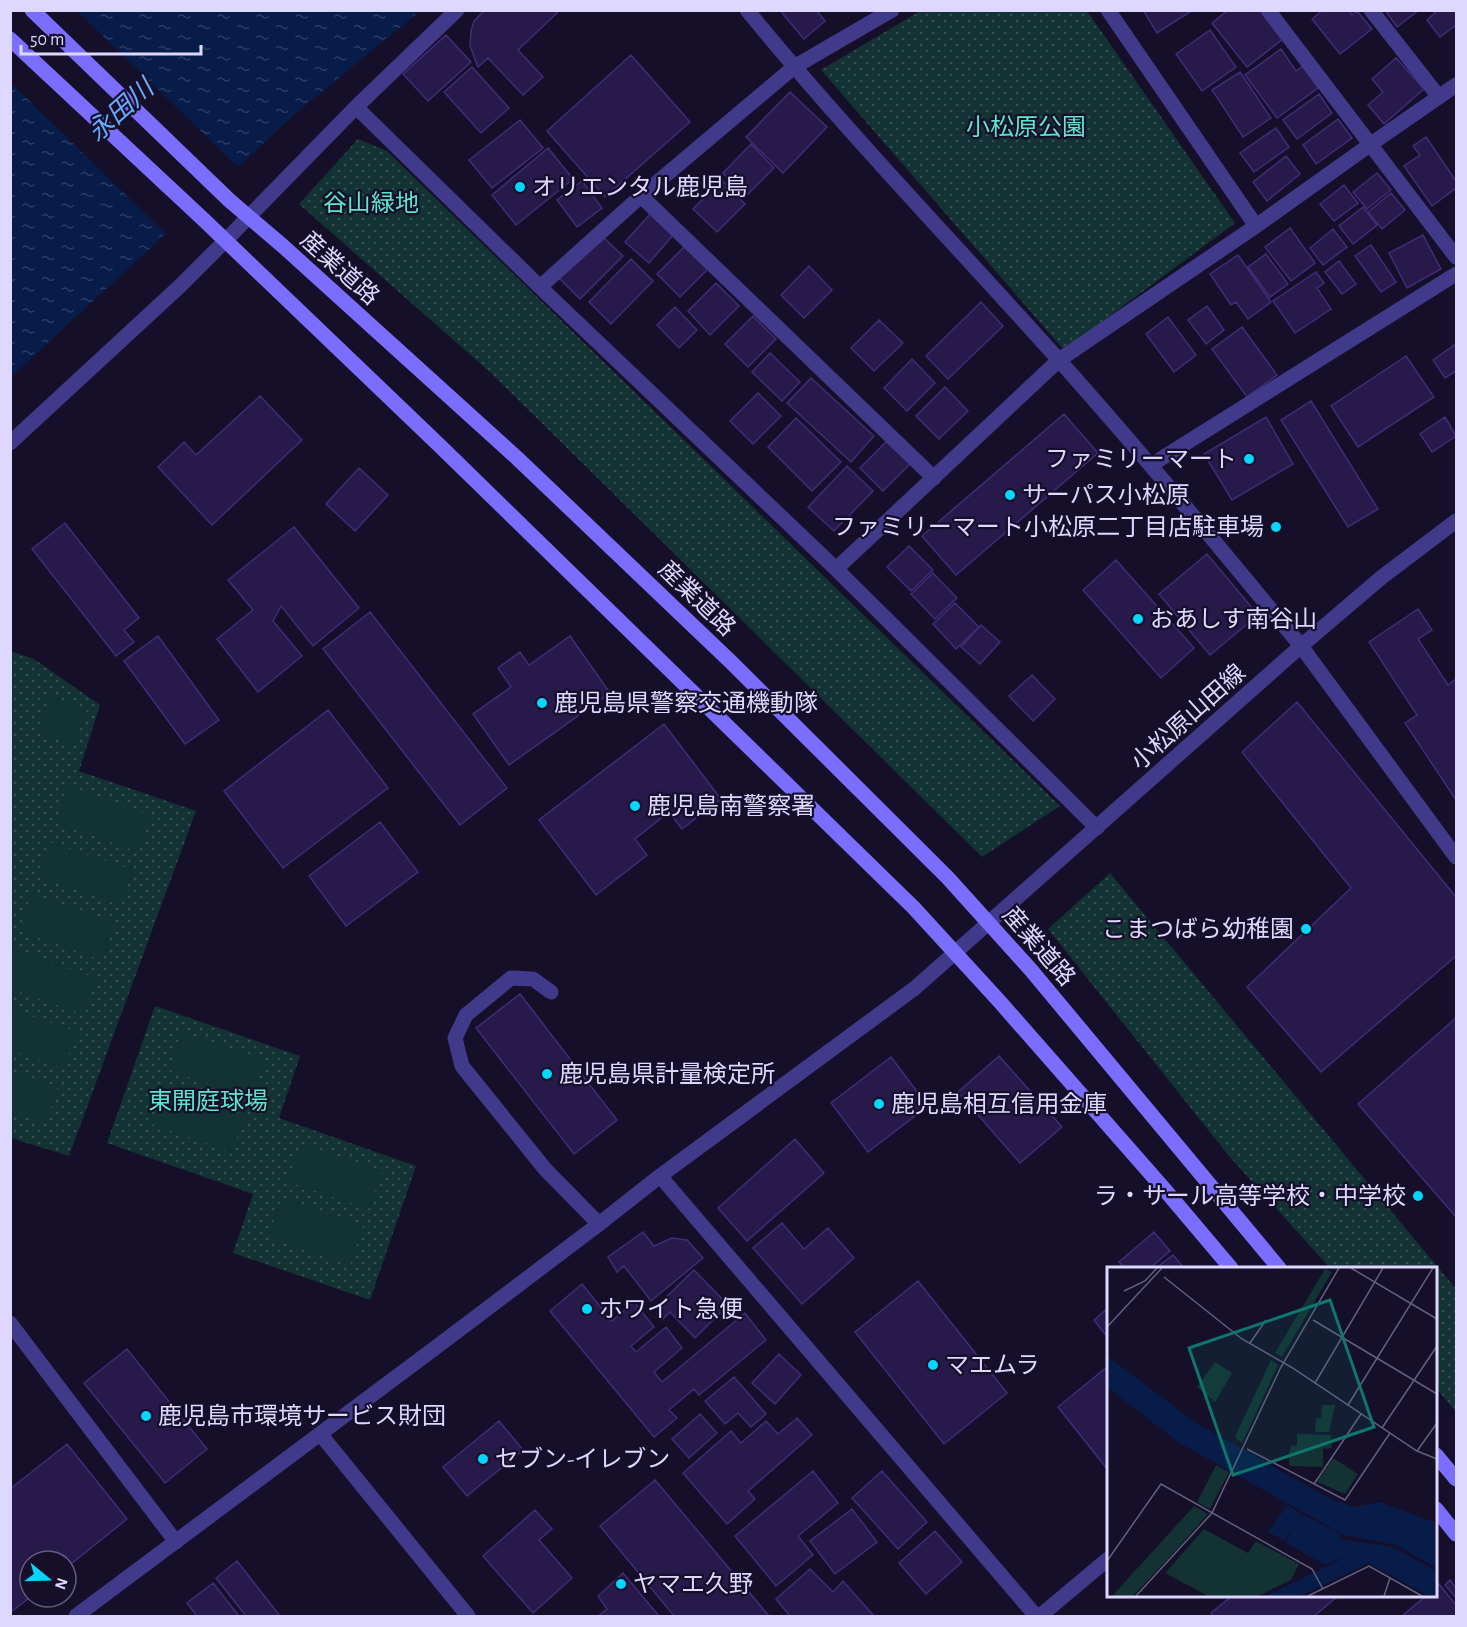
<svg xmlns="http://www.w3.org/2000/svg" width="1467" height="1627" font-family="'Alegreya Sans','Noto Sans JP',sans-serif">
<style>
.park{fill:url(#park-dots)}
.pitch{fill:#123233}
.water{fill:url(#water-ripples)}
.pier{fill:#150f29}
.building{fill:#271a4b;stroke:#402c78;stroke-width:1.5}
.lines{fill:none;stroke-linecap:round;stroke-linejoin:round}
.service{stroke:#41398a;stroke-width:15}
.minor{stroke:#41398a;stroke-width:15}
.tertiary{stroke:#41398a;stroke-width:15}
.secondary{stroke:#7b6eff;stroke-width:15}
.poi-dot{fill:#03d6ff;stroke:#150f29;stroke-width:2}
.labels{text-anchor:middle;stroke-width:4.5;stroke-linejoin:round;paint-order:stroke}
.park-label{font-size:24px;fill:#5ee5cc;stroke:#150f29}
.poi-label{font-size:24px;fill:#ded7ff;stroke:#150f29;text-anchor:start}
.street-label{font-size:24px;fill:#ded7ff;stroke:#150f29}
.water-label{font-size:26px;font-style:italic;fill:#65aeff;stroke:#150f29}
.inset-road{fill:none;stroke:#655f7f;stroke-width:1.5}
.view{fill:#0f766e;fill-opacity:0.15;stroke:#0f766e;stroke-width:3}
.inset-edge{fill:none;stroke:#ded7ff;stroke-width:3}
</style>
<defs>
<pattern id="park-dots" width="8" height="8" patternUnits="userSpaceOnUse" patternTransform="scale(1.5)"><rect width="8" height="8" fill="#123233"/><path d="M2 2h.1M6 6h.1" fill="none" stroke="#344f52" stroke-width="1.8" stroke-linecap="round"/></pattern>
<pattern id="water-ripples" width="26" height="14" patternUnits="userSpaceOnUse" patternTransform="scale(1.5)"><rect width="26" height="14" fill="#081c49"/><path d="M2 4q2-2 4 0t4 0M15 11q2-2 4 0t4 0" fill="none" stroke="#2c3c64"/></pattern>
</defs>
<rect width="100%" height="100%" fill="#150f29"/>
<path class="park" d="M920,11H1087L1235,223L1064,350L821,70Z
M358,139L387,151L1060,806L982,857L492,374L299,204Z
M10,651L34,659L100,705L79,771L196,811L69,1156L11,1138Z
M1110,873L1456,1289V1412L1436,1388V1268H1330L1229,1156L1048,929Z
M155,1006L300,1056L279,1118L416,1166L370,1300L233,1253L253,1194L107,1143Z"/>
<path class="pitch" d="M50,696L87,709L75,745L38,732Z
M68,787L151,816L139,852L56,823Z
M49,842L133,870L121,905L37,876Z
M31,895L114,923L102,960L19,931Z
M13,949L96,978L83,1014L11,989V956Z
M11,1009L77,1032L64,1068L11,1050Z
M182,1033L264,1061L251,1099L169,1070Z
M11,1071L58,1087L46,1123L11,1110Z
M163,1087L245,1116L232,1152L151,1124Z
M301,1144L382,1172L369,1209L288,1182Z
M282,1198L363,1226L350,1265L269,1237Z"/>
<path class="water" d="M44,11H420L295,114L11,377V40Z"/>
<path class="pier" d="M40,10L77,11L240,169L168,236L10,82V36Z"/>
<path class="building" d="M485,10H555L557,13L518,50L543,77L523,95L488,58L478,67L470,46L471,31L474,21Z
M785,10H816L825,21L804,39L782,13Z
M1143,10H1193L1157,33Z
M1228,10H1260L1283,39L1247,67L1212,23Z
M1323,10H1348L1352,15L1357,11L1372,29L1340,54L1312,19Z
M1385,10H1419L1397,27Z
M1438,10H1456V25L1440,37L1427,20Z
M1210,30L1236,67L1202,91L1176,54Z
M446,35L471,62L428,101L403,74Z
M1281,49L1296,71L1303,66L1318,88L1277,118L1245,75Z
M631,55L690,122L605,197L547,131Z
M1396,58L1424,89L1384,124L1368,105L1383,92L1372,79Z
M472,67L509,108L481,133L444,92Z
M1240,72L1271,118L1243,137L1212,90Z
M790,92L827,127L783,173L746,137Z
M1319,94L1332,113L1297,139L1283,120Z
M1338,119L1352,138L1316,164L1303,145Z
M520,120L543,148L492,188L469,160Z
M1276,128L1289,147L1254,172L1240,153Z
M1426,137L1456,181V188L1432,206L1404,166L1420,155L1413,146Z
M751,144L774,168L746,196L723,173Z
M548,148L573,179L516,225L492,195Z
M1286,156L1300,174L1267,201L1253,182Z
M1377,173L1391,190L1367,209L1353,192Z
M722,180L745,204L717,232L693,209Z
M582,181L602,208L577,227L557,200Z
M1344,185L1358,203L1334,221L1320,204Z
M1391,193L1405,210L1382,229L1368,212Z
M1363,207L1377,225L1353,244L1339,226Z
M651,213L674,234L649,263L625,242Z
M1290,228L1315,263L1291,281L1265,247Z
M1333,229L1347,247L1323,265L1310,248Z
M601,235L623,256L580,299L558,277Z
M1423,235L1441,269L1407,288L1389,253Z
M686,245L709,268L680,297L657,274Z
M1371,245L1396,282L1381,292L1355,256Z
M1266,254L1288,284L1270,297L1248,267Z
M1238,255L1271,302L1248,319L1236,302L1231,305L1210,274Z
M631,259L653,281L611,324L589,302Z
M1339,261L1356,284L1342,294L1325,272Z
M809,266L832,290L804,318L781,295Z
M1316,272L1324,283L1317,288L1331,309L1295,333L1273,301Z
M716,283L739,306L710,335L688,311Z
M981,302L1003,326L948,379L926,356Z
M1207,306L1224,330L1206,344L1188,320Z
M675,307L697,330L679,348L657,325Z
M753,316L776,339L748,367L725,344Z
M1168,317L1196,355L1174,372L1146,334Z
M879,320L903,343L874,371L851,348Z
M1242,327L1277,375L1247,397L1212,349Z
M1456,344V371L1445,378L1433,360Z
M770,353L800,382L782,401L752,372Z
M1406,356L1434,397L1358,447L1331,406Z
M912,359L935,383L907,411L884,388Z
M811,378L874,436L851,462L787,403Z
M945,387L968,411L939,439L916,416Z
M758,393L781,416L753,444L730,421Z
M260,396L302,440L212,525L158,467L184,442L196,455Z
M1311,401L1378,509L1348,527L1281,420Z
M1064,414L1098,453L956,575L922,536Z
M1266,417L1293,464L1232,500L1204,454Z
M1445,417L1456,436L1432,452L1420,434Z
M796,418L841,462L812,491L768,447Z
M889,439L911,463L883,491L860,468Z
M847,466L873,491L834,531L808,507Z
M359,468L388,495L355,531L326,504Z
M65,523L139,618L124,630L134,642L116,656L32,549Z
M294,527L359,608L313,646L281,606L273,621L302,656L258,692L217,639L253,610L228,580Z
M909,546L933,570L911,591L887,567Z
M1207,554L1258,615L1210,655L1159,594Z
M1116,560L1194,648L1161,678L1083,590Z
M933,573L957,598L935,619L911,594Z
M955,603L979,627L956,649L933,624Z
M1418,609L1432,630L1418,639L1448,685L1456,679V800L1405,723L1417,715L1369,642Z
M370,612L507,788L460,825L323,649Z
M981,625L1000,642L980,664L961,647Z
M158,636L219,720L185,744L124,661Z
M570,636L610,693L509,765L473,714L511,687L498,668L520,652L529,665Z
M1032,675L1055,699L1033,721L1009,696Z
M1297,702L1456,897V956L1321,1072L1247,987L1351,888L1242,752Z
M328,710L388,788L283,868L224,791Z
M664,724L721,799L682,829L669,812L635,839L647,855L596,895L539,820Z
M380,822L418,872L346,926L309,876Z
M520,994L617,1120L574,1154L476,1028Z
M1456,1018V1217L1358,1104Z
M999,1056L1062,1127L1020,1163L958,1092Z
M891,1057L928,1106L868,1152L831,1103Z
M795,1139L824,1173L747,1241L718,1208Z
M782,1223L804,1249L828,1228L854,1258L802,1304L753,1248Z
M643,1232L654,1246L672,1238L687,1240L703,1258L651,1301L624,1266L617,1272L608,1257Z
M1154,1232L1170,1251L1150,1268H1125L1119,1262Z
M1173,1255L1184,1268H1156Z
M694,1270L728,1305L695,1338L670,1312L662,1320L657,1314L663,1308L659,1304Z
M918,1281L1007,1393L944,1444L855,1332Z
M582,1284L612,1321L634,1302L654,1327L631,1346L636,1352L666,1327L682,1348L654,1372L662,1382L745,1313L766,1340L699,1395L694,1389L669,1410L677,1418L654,1437L550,1311Z
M1108,1308V1338L1094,1320Z
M127,1349L207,1449L165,1483L84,1383Z
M779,1354L801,1375L775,1404L752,1383Z
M1108,1366V1470L1058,1407Z
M734,1377L766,1414L751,1427L738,1413L725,1424L705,1401Z
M700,1414L717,1433L689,1458L672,1439Z
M797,1418L812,1435L748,1491L755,1499L727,1524L683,1473L731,1431L741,1443L766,1421L778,1434Z
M499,1421L523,1450L467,1496L443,1467Z
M67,1444L127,1519L66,1568V1561H30V1597L10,1613V1489Z
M813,1471L838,1503L798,1536L813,1555L776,1586L735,1536Z
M882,1471L927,1522L898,1549L852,1498Z
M655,1480L769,1616H674L600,1526Z
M852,1509L877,1542L835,1574L810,1541Z
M535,1510L552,1529L539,1540L572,1578L533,1613L483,1556Z
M935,1531L962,1562L926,1594L899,1563Z
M237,1561L280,1616H246L216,1578Z
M810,1569L833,1592L843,1581L874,1616H790L776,1599Z
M623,1573L659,1616H598L607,1609L598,1596Z
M1450,1580L1456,1588V1598L1445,1585Z
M213,1583L239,1616H197L187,1603Z
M1439,1584L1456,1605V1616H1402L1426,1596H1436V1587Z
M1232,1596H1338L1314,1616H1213L1211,1613Z"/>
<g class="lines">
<path class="service" d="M551,992L533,979L511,978L466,1015L455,1038L462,1066L545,1169L599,1224"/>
<path class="minor" d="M747,10C846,131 954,243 1058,359C1142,453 1221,549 1301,646
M1108,10L1256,226
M1268,10L1456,257
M1371,10L1439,97
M356,107L540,287L836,569L1097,828
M641,196L934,478
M225,241L356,107L457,10
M540,287L641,196L794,67L892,10
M1151,465L1456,274
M836,569L1059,360L1256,226L1371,144L1456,85"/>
<path class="tertiary" d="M10,443L180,286L225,241
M1301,646L1456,857
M660,1176L1036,1616
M10,1323L176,1542
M321,1435L468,1616
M76,1616L439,1345L599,1224L660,1176L915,988L1301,646L1382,577L1456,521
M1040,1616L1108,1559"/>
<path class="secondary" d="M32,10L229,200L284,247L517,458L732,663L948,878L1031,970L1279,1268
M10,39L204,220L439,445L914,908L1000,1002L1165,1190L1231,1268
M1436,1455L1456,1479
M1436,1509L1456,1534"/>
</g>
<g class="poi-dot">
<circle cx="520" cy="187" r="6"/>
<circle cx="1249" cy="459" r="6"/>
<circle cx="1010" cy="495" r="6"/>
<circle cx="1276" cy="527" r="6"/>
<circle cx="1138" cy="619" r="6"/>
<circle cx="542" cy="703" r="6"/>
<circle cx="635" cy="806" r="6"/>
<circle cx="1306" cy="929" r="6"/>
<circle cx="547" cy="1074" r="6"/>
<circle cx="879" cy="1104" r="6"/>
<circle cx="1418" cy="1196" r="6"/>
<circle cx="587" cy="1309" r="6"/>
<circle cx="933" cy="1365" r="6"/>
<circle cx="146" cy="1416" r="6"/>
<circle cx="483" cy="1459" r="6"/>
<circle cx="621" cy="1584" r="6"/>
</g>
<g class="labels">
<g class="park-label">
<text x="1026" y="135">小松原公園</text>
<text x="371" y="211">谷山緑地</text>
<text x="208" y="1109">東開庭球場</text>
</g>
<g class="poi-label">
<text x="532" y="195">オリエンタル鹿児島</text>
<text x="1237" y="467" text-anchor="end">ファミリーマート</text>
<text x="1022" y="503">サーパス小松原</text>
<text x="1264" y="535" text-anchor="end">ファミリーマート小松原二丁目店駐車場</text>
<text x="1150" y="627">おあしす南谷山</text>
<text x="554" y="711">鹿児島県警察交通機動隊</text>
<text x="647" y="814">鹿児島南警察署</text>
<text x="1294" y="937" text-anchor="end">こまつばら幼稚園</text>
<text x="559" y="1082">鹿児島県計量検定所</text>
<text x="891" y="1112">鹿児島相互信用金庫</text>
<text x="1406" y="1204" text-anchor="end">ラ・サール高等学校・中学校</text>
<text x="599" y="1317">ホワイト急便</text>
<text x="945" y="1373">マエムラ</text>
<text x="158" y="1424">鹿児島市環境サービス財団</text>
<text x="495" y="1467">セブン-イレブン</text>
<text x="633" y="1592">ヤマエ久野</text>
</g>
<g class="street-label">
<text transform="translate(340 268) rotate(42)" y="8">産業道路</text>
<text transform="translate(697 598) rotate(44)" y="8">産業道路</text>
<text transform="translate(1188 717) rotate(-42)" y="8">小松原山田線</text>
<text transform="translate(1039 946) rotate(49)" y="8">産業道路</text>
</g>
<g class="water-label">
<text transform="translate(120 110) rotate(-42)" y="9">永田川</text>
</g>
</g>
<g transform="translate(1107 1267)">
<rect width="330" height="330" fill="#150f29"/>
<path d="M97,262L141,286L149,274L192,297L184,313L151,329H101L58,306Z" fill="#123233"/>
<path d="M78,293L86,296L83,299L89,302L96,296L100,309L129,327L151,319L144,315L145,309L169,319L149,329H106L62,307L63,302Z" fill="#123233"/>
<path d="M218,2L225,5L175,90L168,86ZM164,93L171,98L135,176L128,170ZM108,95L125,106L108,135L90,120ZM215,138H228L222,165H208L209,151H214ZM190,167L224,168L225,181L216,182V200L182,199V186L184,179L190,178ZM109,198L122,205L103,242L90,235ZM87,239L101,247L71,281L26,329H5Z" fill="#123233"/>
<path d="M226,191L251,207L238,227L210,215Z" fill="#123233"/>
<path d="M0,89L89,156L224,232L248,240L272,235L330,256V301L289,278L237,268L71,175L0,120ZM180,238L194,246L191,254L195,247L235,268L233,272L286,280L330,304V329H321L262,296L193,329H159L245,287L218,298L179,276L188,258L178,274L161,265Z" fill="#081c49"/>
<path class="inset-road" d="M244,1L330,52M57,10L135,72L184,100L310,184L330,192M17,24L38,14L50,1M206,53L330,127M0,60L55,1M143,76L159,53M208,116L276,1M241,138L326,1M275,161L330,79M140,182L238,233L283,166M310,184L330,156M207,217L254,147M0,294L54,217L205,302L216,322M29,329L105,246L174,100L232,1M201,329L262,299L315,329M277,329L283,311"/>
<path class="view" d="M223,33L267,160L126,208L82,81Z"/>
<rect width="330" height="330" class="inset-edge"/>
</g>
<rect width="1467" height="1627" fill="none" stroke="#ded7ff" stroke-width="24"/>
<g transform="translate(48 1579) rotate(109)"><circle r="28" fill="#150f29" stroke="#655f7f" stroke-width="1.5"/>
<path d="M0-4.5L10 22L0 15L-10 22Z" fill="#03d6ff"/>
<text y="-9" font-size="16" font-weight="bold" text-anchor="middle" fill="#ded7ff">N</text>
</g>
<path d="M21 45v9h180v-9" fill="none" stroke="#ded7ff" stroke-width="3"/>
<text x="30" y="45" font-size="18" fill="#ded7ff" stroke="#150f29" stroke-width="4.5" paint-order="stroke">50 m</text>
</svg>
